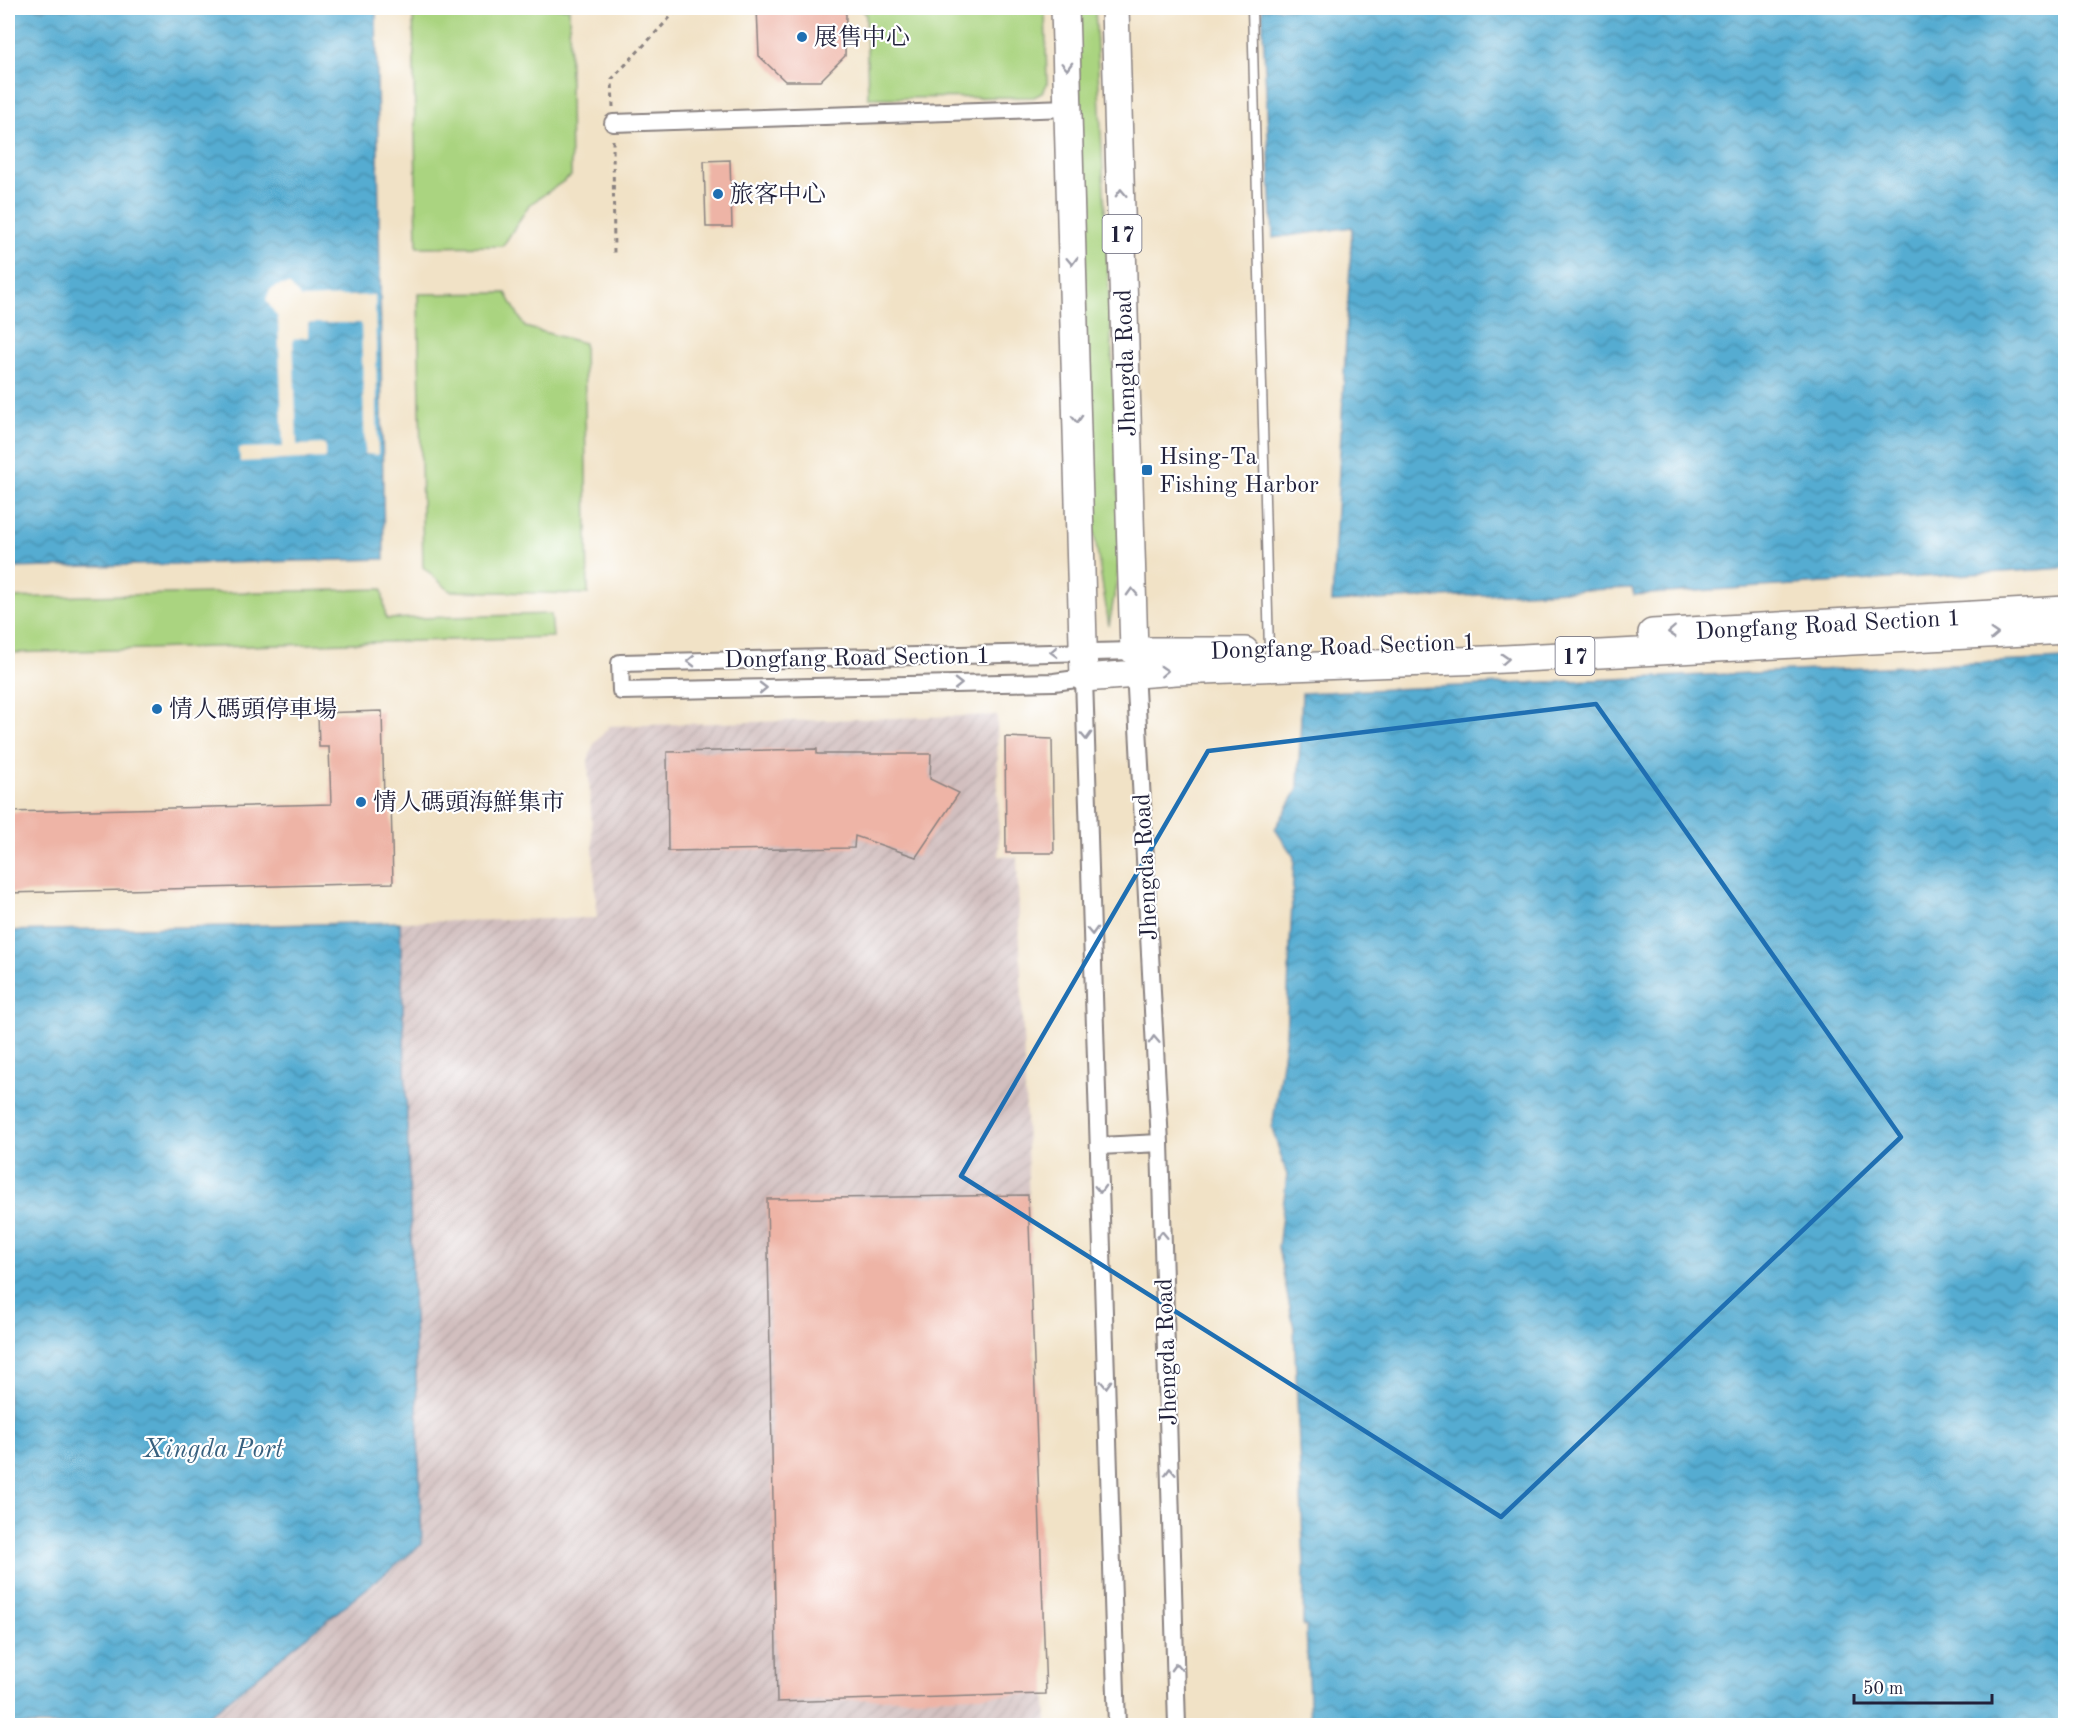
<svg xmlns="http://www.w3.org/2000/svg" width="2073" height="1733" font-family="'Old Standard TT','Noto Serif TC',serif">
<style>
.industrial{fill:url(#industrial-furrows)}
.green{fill:#aad480;stroke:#667b5e;stroke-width:1.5}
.water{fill:url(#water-waves);stroke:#3b6786;stroke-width:1.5}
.pier{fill:#f1e2c6}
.building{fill:#eeb4a6}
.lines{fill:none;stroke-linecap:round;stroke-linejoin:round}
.lane-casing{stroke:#8a8280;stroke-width:11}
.street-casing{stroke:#8a8280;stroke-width:20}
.primary-casing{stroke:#8a8280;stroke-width:30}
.path{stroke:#8a8280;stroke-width:3;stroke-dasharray:4.5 4.5;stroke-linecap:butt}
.lane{stroke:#fff;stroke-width:8}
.street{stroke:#fff;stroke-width:16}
.primary{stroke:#fff;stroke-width:27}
.oneway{stroke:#9c9ca7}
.marked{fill:none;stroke:#1f6fb2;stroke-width:4.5;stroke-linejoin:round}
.poi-dot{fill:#1f6fb2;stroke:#fff;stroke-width:2}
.labels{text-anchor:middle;stroke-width:4.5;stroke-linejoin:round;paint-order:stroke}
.shield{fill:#fff;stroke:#646476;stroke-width:1.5}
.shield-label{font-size:22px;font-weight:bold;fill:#22223b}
.poi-label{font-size:24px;fill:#22223b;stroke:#fff;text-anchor:start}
.street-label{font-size:24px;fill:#22223b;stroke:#fff}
.water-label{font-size:26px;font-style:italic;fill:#38607e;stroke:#fff}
</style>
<defs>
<pattern id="industrial-furrows" width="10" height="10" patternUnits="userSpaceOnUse" patternTransform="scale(1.5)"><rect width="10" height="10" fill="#d2bfbf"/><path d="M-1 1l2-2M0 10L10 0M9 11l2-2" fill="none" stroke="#b4a4a5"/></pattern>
<pattern id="water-waves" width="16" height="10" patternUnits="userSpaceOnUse" patternTransform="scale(1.5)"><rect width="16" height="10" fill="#54acd1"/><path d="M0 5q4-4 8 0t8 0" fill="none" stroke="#458cab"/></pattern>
</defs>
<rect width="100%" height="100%" fill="#fff"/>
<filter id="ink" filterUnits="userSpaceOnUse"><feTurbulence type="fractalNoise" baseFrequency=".0167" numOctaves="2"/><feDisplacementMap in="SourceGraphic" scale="12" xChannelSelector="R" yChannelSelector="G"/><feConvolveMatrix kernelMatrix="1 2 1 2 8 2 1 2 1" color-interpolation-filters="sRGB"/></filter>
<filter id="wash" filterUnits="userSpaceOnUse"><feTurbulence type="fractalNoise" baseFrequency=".008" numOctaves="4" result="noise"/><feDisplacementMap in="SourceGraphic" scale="24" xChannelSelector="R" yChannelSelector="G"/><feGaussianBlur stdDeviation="1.35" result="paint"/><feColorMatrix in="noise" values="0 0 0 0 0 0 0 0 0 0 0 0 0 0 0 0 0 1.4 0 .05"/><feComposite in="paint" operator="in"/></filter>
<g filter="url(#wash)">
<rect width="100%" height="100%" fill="#f1e2c6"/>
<path class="industrial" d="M997,715L999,856L1017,857L1047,1725L197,1726L422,1544L400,922L597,918L588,760L594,744L610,726Z"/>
<path class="green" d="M413,8H569L571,176L529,205L503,246L417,247Z
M860,8H1045L1047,84L1042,93L1034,97L868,98L866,14Z
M1077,8H1095L1120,519L1118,573L1109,626L1090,506Z
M506,293L525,327L584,343L588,594L450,591L423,567L418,294Z
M382,589L386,619L551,614L553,637L8,653V598Z"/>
<path class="water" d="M8,8H376L384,559L8,568Z
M1262,8H2065V568L1634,595L1632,588L1332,602L1352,227L1273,238Z
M2065,659V1725H1310L1306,1626H1303L1304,1564L1294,1328L1278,1248L1287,1175L1272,1128L1286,1036L1294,857L1275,829L1298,789L1302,693Z
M400,922L422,1544L197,1725H8V931Z"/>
<path class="pier" d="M280,285H290L301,298L375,295L378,455L365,454L361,323H308V337L293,339L297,445L325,444V458L240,462L239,448L283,447L278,318L266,300L270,290Z"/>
<g id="blocks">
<path class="building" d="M757,8H839L846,14L845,56L820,81H785L759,56Z
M730,160L732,227H706L704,161Z
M382,711L384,801L391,800L393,883L8,893V812L331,804L329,747H319L318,713Z
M1005,737L1052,739L1054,853H1006Z
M817,749V754H931L930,779L959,793L916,857L855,836L854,848L668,851L667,752Z
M1028,1195L1046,1694L777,1702L767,1199Z"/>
</g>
</g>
<g filter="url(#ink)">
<use href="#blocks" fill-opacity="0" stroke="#8a8280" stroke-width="1.5"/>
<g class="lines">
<g class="lane-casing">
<path id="lane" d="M1252,8L1269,651"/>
</g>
<g class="street-casing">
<path id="street" d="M613,123L1068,108
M1099,1146L1160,1143
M1117,1726L1084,678L1054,682L621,691L620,663L1134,651L1160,1143L1177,1726"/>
</g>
<g class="primary-casing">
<path id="primary" d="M1065,8L1084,678L1176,671L1484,660L2066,630
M1115,8L1134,651H1245
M1652,633L2066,610"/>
</g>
<path class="path" d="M613,107L612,79L679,8
M613,140L614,256"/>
<use href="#lane" class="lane"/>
<use href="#street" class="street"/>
<use href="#primary" class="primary"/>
</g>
<defs><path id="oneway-chevron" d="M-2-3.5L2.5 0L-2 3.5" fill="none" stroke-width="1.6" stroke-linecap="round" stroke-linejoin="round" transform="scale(1.5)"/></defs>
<g class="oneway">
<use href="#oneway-chevron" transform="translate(1067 66) rotate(88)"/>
<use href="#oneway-chevron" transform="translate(1121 193) rotate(-92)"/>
<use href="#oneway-chevron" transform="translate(1072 261) rotate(88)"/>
<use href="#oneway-chevron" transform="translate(1077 419) rotate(88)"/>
<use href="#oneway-chevron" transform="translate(1132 592) rotate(-92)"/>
<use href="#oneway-chevron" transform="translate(1672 632) rotate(177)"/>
<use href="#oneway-chevron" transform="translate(1994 634) rotate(-3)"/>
<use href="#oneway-chevron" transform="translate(1054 652) rotate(178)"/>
<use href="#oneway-chevron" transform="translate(1505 659) rotate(-3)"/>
<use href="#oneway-chevron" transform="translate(691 661) rotate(179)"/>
<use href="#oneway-chevron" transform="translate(1164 671) rotate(-3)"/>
<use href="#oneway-chevron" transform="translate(958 684) rotate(-1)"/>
<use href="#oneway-chevron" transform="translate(763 688) rotate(-1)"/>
<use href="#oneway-chevron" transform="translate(1086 736) rotate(88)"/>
<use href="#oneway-chevron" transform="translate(1092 931) rotate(88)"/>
<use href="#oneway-chevron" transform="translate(1154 1040) rotate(-93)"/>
<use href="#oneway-chevron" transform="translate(1100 1189) rotate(88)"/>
<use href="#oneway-chevron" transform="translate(1162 1235) rotate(-92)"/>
<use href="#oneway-chevron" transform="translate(1106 1384) rotate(88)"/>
<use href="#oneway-chevron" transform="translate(1170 1472) rotate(-92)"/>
<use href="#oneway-chevron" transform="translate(1176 1667) rotate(-92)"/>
</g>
</g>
<path class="marked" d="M1596,704L1901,1137L1501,1517L961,1176L1208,751Z"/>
<g class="poi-dot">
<circle cx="802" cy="37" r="6"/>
<circle cx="718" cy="194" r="6"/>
<rect x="1141" y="464" width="12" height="12" rx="3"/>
<circle cx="157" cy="709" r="6"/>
<circle cx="361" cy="802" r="6"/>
</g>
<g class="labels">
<g class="shield">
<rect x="1102.5" y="215" width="39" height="38" rx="4.5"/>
<rect x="1555.5" y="637" width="39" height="38" rx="4.5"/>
</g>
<g class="shield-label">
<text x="1122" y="242">17</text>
<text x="1575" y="664">17</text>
</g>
<g class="poi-label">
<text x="814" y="45">展售中心</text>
<text x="730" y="202">旅客中心</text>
<text x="1159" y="464">Hsing-Ta<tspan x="1159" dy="28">Fishing Harbor</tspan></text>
<text x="169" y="717">情人碼頭停車場</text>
<text x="373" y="810">情人碼頭海鮮集市</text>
</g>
<g class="street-label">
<text transform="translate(1125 363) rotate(-92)" y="8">Jhengda Road</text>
<text transform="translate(1828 624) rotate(-3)" y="8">Dongfang Road Section 1</text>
<text transform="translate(1343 646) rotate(-2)" y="8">Dongfang Road Section 1</text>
<text transform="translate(857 657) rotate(-1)" y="8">Dongfang Road Section 1</text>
<text transform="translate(1145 867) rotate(-93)" y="8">Jhengda Road</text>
<text transform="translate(1166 1352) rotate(-92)" y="8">Jhengda Road</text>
</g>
<g class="water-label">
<text x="213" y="1457">Xingda Port</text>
</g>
</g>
<rect width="2073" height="1733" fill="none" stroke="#fff" stroke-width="30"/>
<path d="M1854 1694v9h138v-9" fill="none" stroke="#22223b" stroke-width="3"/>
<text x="1863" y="1694" font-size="18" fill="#22223b" stroke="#ffffff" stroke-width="4.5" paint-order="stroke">50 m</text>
</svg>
